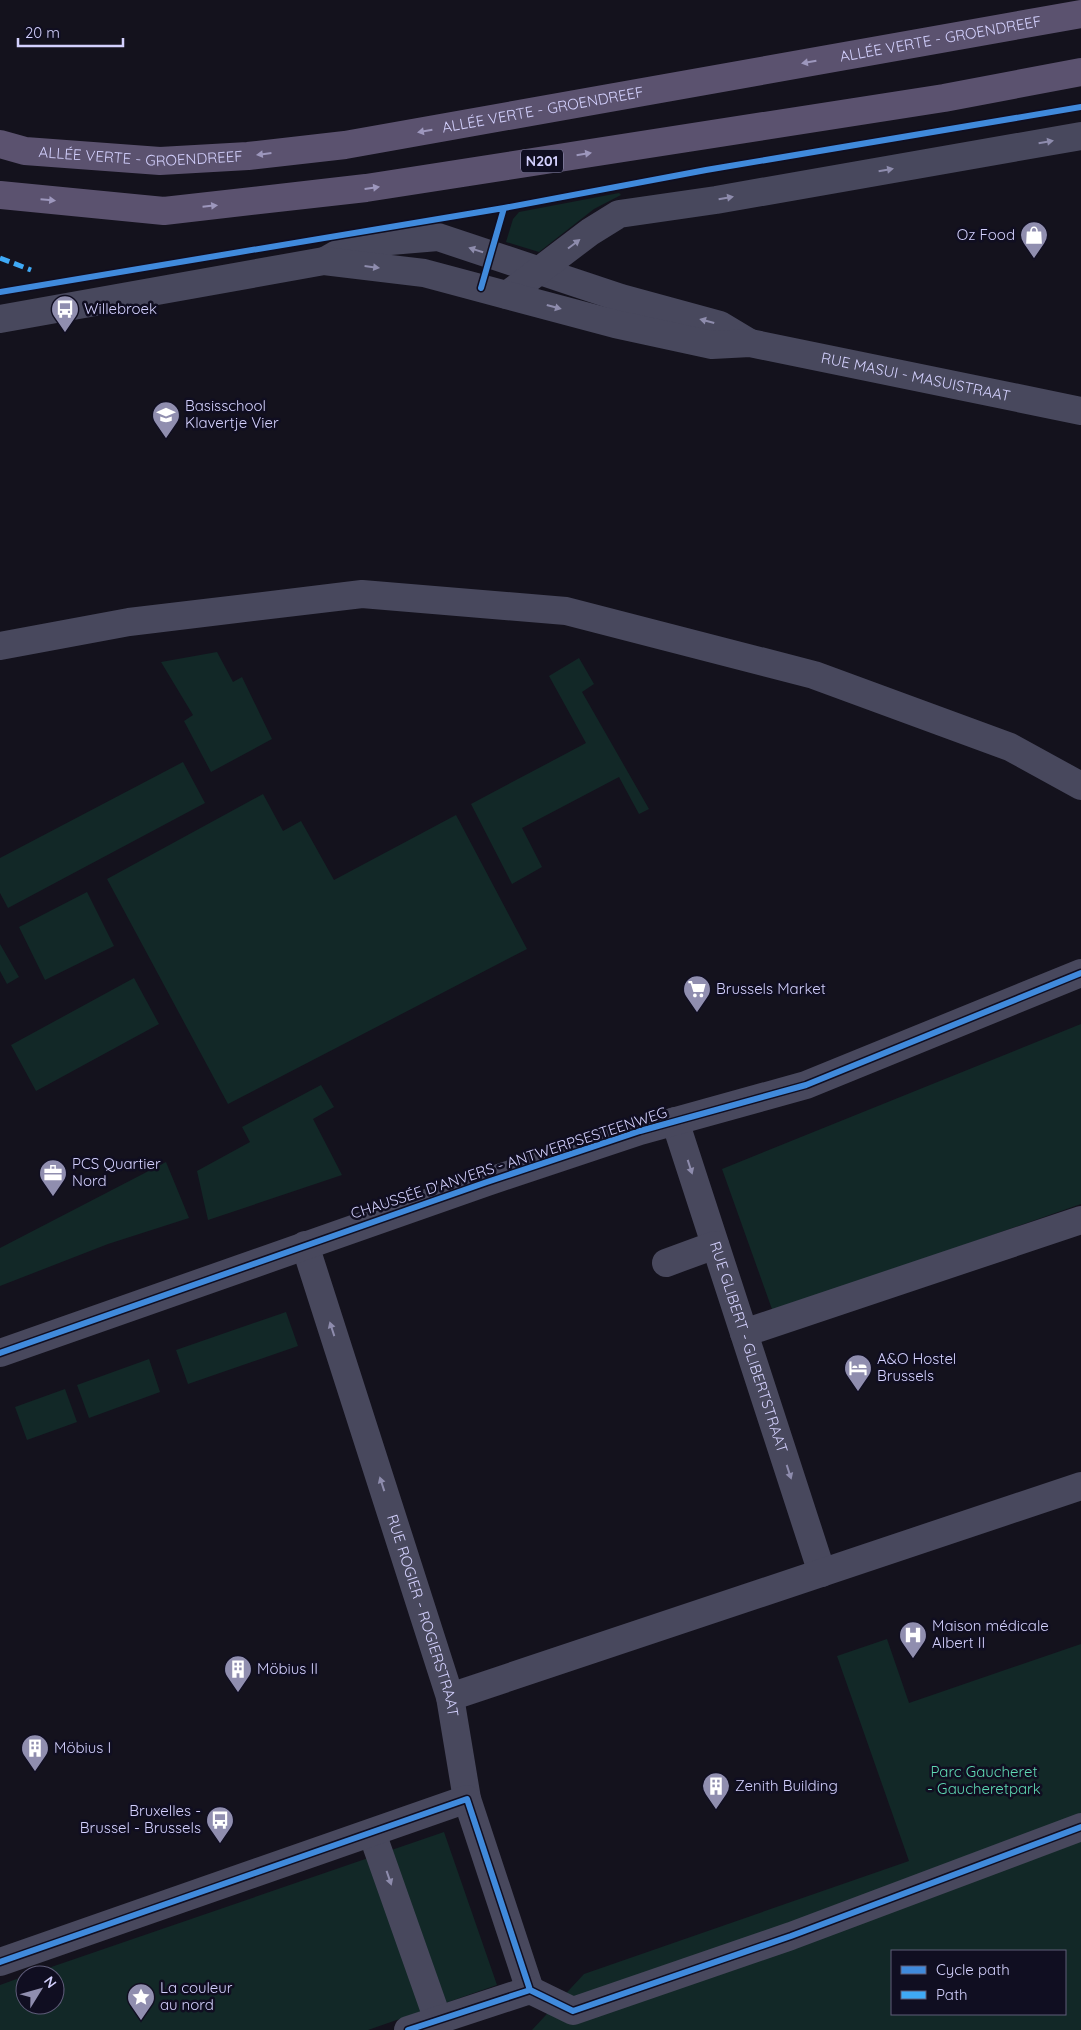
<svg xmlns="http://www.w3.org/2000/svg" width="1081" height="2030" font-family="Quicksand,sans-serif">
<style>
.green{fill:#122827;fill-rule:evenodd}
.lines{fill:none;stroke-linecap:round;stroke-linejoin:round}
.minor{stroke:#48485d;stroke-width:28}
.major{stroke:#5b526f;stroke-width:28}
.quiet{stroke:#3fa9f5;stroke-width:5;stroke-dasharray:10 5;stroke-linecap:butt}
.cycleway-casing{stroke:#100e21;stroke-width:9}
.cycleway{stroke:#408adc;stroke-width:6}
.oneway{fill:#9d97bd}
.oneway2{fill:#8e8cad}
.labels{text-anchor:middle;stroke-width:5;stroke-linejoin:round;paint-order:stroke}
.shield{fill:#100e21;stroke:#9896bb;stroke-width:1}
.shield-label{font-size:14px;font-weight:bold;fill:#d3d0fd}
.street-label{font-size:15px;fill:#d3d0fd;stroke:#100e21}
.poi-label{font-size:15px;fill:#d3d0fd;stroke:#100e21;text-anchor:start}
.park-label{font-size:15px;fill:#5fdab4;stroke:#100e21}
</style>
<rect width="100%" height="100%" fill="#14121d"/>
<path class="green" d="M619,193L621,195L594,209L539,252L506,242L513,219L519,212Z
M217,652L233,682L242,677L272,739L211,772L184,721L193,715L161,662Z
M579,658L594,684L582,692L649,809L639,814L619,777L522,828L542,867L512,884L471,804L586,743L549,676Z
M183,762L205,803L8,908L0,893V858Z
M263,794L283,831L301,821L334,880L456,815L527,949L228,1104L107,879Z
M87,892L114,946L45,980L19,927Z
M0,944L19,977L7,984L0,971Z
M134,978L159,1024L36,1091L11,1045Z
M1081,1024V1204L773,1312L722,1169Z
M321,1085L334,1107L313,1119L342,1175L208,1220L197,1171L250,1142L242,1127Z
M166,1162L189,1218L108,1244L0,1286V1248Z
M286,1312L298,1346L188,1384L176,1350Z
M149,1359L160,1392L89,1418L77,1385Z
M65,1389L77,1422L27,1440L15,1407Z
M887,1639L909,1703L1081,1644V2030H532L584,1974L909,1861L837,1656ZM892,1951H1065V2014H892Z
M444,1832L497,1985L368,2030H0V1985L25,1976V2005H55V1975H28Z"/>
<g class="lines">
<g class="minor">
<path d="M325,261L346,249L378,242L438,237L621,298L720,325L750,343"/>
<path d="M507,295L590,232L619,214L716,200L1081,136"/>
<path id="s1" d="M0,319L324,261L424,273L615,324L712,345L750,343L1081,411"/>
<path d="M0,646L129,622L362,594L566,611L814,675L1010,747L1081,786"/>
<path id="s2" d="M675,1121L822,1573"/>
<path id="s3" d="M305,1245L450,1697L467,1799L530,1990"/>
<path d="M666,1263L715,1245"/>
<path d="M744,1333L1081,1220"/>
<path d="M0,1353L487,1182L640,1131L806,1085L1081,973"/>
<path d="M450,1697L1081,1486"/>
<path d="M372,1833L438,2020"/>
<path d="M0,1962L467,1799"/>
<path d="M408,2030L530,1990L573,2011L791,1936L1081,1827"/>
</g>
<g class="major">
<path id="s4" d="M0,144L25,151L160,161L248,156L345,145L1081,14"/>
<path d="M0,195L164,211L366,188L944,98L1081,72"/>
</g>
<path class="quiet" d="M0,258L31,270"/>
<g class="cycleway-casing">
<path id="cycleway" d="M481,288L504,208
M0,292L504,208L706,170L1081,107
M0,1353L487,1182L640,1131L806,1085L1081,973
M0,1962L467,1799L530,1990
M408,2030L530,1990L573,2011L791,1936L1081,1827"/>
</g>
<use href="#cycleway" class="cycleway"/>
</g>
<defs><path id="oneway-solid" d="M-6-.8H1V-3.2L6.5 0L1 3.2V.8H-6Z" transform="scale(1.25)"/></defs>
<g class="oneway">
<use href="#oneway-solid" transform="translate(809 62) rotate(170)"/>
<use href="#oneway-solid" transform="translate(425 131) rotate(170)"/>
<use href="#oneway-solid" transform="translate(264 154) rotate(173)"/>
<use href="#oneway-solid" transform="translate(584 154) rotate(-9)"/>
<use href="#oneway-solid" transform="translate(372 188) rotate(-8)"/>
<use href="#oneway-solid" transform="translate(48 200) rotate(5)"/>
<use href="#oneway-solid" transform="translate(210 206) rotate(-6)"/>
</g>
<g class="oneway2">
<use href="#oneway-solid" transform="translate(1046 142) rotate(-10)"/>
<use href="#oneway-solid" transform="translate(886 170) rotate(-10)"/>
<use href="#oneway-solid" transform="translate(726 198) rotate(-10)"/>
<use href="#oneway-solid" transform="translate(574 244) rotate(-37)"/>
<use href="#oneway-solid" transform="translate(476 250) rotate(-162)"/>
<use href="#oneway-solid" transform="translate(372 267) rotate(7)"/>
<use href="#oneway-solid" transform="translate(554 307) rotate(15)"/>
<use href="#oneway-solid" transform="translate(707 321) rotate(-165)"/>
<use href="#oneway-solid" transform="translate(690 1167) rotate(72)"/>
<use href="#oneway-solid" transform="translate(332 1329) rotate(-108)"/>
<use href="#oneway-solid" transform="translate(789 1472) rotate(72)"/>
<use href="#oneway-solid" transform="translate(382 1484) rotate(-108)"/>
<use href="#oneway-solid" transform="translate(389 1878) rotate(71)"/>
</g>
<defs>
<g id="shop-pin" transform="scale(1.4375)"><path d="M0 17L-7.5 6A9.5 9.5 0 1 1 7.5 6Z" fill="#908eaf" stroke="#100e21"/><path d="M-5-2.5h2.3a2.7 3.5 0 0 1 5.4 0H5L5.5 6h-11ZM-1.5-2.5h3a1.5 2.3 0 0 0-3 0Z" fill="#fff"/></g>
<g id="bus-pin" transform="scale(1.4375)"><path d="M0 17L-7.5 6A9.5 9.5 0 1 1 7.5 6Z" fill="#908eaf" stroke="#100e21"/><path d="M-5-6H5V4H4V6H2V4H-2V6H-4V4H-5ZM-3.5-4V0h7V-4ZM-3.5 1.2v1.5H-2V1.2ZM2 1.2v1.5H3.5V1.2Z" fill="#fff"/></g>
<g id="school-pin" transform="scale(1.4375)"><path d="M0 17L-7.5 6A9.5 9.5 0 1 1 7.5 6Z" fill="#908eaf" stroke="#100e21"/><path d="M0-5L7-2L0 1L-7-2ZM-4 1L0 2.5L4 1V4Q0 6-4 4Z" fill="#fff"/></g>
<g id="supermarket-pin" transform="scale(1.4375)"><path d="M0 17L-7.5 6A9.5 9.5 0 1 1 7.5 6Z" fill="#908eaf" stroke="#100e21"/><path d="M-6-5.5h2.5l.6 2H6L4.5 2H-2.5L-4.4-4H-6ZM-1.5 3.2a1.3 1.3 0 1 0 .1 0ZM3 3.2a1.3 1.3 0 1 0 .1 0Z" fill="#fff"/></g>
<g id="office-pin" transform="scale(1.4375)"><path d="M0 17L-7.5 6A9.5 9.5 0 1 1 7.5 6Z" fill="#908eaf" stroke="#100e21"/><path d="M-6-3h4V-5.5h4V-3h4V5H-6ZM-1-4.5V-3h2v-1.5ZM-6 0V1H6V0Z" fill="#fff"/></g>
<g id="hotel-pin" transform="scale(1.4375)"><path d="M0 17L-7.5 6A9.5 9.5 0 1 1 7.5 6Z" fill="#908eaf" stroke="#100e21"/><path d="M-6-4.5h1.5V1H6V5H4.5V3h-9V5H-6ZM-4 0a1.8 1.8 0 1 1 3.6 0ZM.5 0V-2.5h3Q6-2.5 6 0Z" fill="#fff"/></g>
<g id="hospital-pin" transform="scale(1.4375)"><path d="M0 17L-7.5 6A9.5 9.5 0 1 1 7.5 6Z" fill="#908eaf" stroke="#100e21"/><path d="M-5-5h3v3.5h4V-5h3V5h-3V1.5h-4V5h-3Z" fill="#fff"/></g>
<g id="building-pin" transform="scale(1.4375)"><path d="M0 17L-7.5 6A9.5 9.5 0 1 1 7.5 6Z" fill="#908eaf" stroke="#100e21"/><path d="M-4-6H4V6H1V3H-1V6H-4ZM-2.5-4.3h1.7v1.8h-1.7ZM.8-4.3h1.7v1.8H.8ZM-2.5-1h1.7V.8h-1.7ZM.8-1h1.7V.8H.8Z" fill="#fff"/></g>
<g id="sight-pin" transform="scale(1.4375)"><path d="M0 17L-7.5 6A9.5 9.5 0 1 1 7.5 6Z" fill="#908eaf" stroke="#100e21"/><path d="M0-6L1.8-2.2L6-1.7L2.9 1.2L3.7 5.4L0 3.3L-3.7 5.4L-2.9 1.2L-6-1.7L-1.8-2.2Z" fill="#fff"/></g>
</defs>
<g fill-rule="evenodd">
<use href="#shop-pin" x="1034" y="235"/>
<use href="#bus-pin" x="65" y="309"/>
<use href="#school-pin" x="166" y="415"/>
<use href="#supermarket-pin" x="697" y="989"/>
<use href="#office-pin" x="53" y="1173"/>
<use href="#hotel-pin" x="858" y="1368"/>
<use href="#hospital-pin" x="913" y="1635"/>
<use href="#building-pin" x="238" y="1669"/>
<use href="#building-pin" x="35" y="1748"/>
<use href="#building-pin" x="716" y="1786"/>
<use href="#bus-pin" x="220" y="1820"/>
<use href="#sight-pin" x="141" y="1997"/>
</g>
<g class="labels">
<rect class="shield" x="521" y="149.5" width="42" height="23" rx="4"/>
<g class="shield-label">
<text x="542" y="166">N201</text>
</g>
<g class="street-label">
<text dy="5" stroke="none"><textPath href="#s4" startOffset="952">ALLÉE VERTE - GROENDREEF</textPath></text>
<text dy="5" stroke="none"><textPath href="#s4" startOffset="548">ALLÉE VERTE - GROENDREEF</textPath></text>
<text dy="5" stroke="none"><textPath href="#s4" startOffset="142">ALLÉE VERTE - GROENDREEF</textPath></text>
<text dy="5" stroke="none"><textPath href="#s1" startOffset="934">RUE MASUI - MASUISTRAAT</textPath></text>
<text transform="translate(509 1163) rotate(-18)" y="5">CHAUSSÉE D'ANVERS - ANTWERPSESTEENWEG</text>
<text dy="5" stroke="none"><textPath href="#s2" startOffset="238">RUE GLIBERT - GLIBERTSTRAAT</textPath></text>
<text dy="5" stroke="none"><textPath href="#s3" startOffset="389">RUE ROGIER - ROGIERSTRAAT</textPath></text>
</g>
<g class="poi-label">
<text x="1015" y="240" text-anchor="end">Oz Food</text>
<text x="84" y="314">Willebroek</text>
<text x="185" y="411">Basisschool<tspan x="185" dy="17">Klavertje Vier</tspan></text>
<text x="716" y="994">Brussels Market</text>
<text x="72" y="1169">PCS Quartier<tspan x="72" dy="17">Nord</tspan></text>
<text x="877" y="1364">A&amp;O Hostel<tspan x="877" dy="17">Brussels</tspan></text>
<text x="932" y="1631">Maison médicale<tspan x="932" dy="17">Albert II</tspan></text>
<text x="257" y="1674">Möbius II</text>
<text x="54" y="1753">Möbius I</text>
<text x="735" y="1791">Zenith Building</text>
<text x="201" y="1816" text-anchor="end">Bruxelles -<tspan x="201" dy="17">Brussel - Brussels</tspan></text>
<text x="160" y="1993">La couleur<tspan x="160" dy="17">au nord</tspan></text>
</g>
<g class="park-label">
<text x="984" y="1777">Parc Gaucheret<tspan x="984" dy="17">- Gaucheretpark</tspan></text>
</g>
</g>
<rect x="891" y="1950" width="175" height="65" fill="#100e21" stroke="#5e5c79"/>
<rect x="901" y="1966" width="25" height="8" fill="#408adc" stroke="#5e5c79"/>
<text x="936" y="1975" font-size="15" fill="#d3d0fd">Cycle path</text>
<rect x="901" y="1991" width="25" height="8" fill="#3fa9f5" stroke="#5e5c79"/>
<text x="936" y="2000" font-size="15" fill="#d3d0fd">Path</text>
<g transform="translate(40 1990) rotate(53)"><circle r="24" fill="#100e21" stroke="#5e5c79"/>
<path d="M0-4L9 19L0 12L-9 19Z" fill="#908eaf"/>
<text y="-8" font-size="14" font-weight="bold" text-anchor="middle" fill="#d3d0fd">N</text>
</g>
<path d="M18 38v8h105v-8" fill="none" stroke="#d3d0fd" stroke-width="2.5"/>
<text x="25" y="38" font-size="15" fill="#d3d0fd" stroke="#100e21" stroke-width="4" paint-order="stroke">20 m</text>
</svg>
